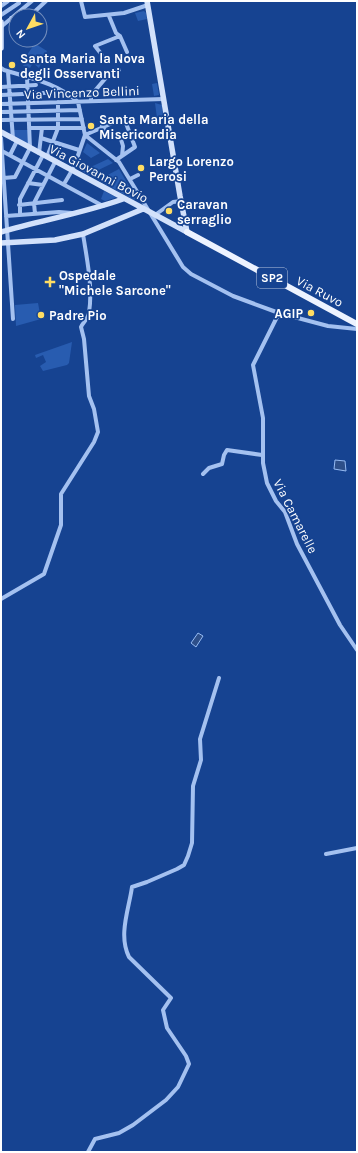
<svg xmlns="http://www.w3.org/2000/svg" width="358" height="1153" font-family="Karla,sans-serif">
<style>
.green{fill:#285cb0}
.water{fill:#2e4f89;stroke:#96bbf3}
.lines{fill:none;stroke-linecap:round;stroke-linejoin:round}
.street{stroke:#a4c1f0;stroke-width:4}
.secondary{stroke:#d2e1fb;stroke-width:5.5}
.primary{stroke:#edf3ff;stroke-width:6}
.poi-dot{fill:#ffdd63;stroke:#164391;stroke-width:1.5}
.labels{text-anchor:middle;stroke-width:3.5;stroke-linejoin:round;paint-order:stroke}
.shield{fill:#164391;stroke:#b9c7de;stroke-width:1}
.shield-label{font-size:12px;font-weight:bold;fill:#fff}
.poi-label{font-size:13px;font-weight:bold;fill:#fff;stroke:#164391;text-anchor:start}
.street-label{font-size:13px;fill:#fff;stroke:#164391}
</style>
<rect width="100%" height="100%" fill="#164391"/>
<path class="green" d="M144,11L146,13L147,19L138,21L135,13Z
M25,40H35L34,43L47,51L39,68L33,63L30,68L23,66L27,60L25,58L33,46Z
M157,83L159,95L154,96L152,84Z
M155,103L162,105L163,115L160,118H157Z
M14,130H28V144L14,137Z
M87,143L100,153L91,158L83,152Z
M108,159L113,163L88,175L82,171Z
M119,169L136,198L134,200L98,180Z
M104,191L116,197L115,198L105,201L101,199Z
M38,303L41,319L16,326L15,305Z
M72,342L69,363L67,365L43,371L40,366L46,362L43,355L36,358L35,355Z"/>
<path class="water" d="M335,460L345,461L346,471L334,469Z
M198,633L203,636L196,647L191,643Z"/>
<g class="lines">
<path class="street" d="M81,1L85,17L124,13L148,5
M1,6L8,1
M1,15L19,3
M31,15L46,1
M11,18L16,21
M2,26L32,1
M120,36L127,52
M102,55L95,46L120,36L116,33L109,16
M1,68L4,70C30,78 57,83 78,102L85,135L119,162L183,267L191,274L233,296L279,313L328,326L357,329
M8,72L13,139
M1,87L36,85
M1,95L66,92
M91,101V96L93,93L110,73L119,70
M1,104L164,99
M1,112L80,110
M1,120L82,119
M102,126L109,136L119,133L123,146L122,156
M29,128H84
M85,135L124,118L135,147L116,160
M1,138L13,319
M41,138L79,150
M51,147L58,151
M2,151L103,206
M39,153L42,128
M10,155L17,141
M47,157L58,128V102
M4,178L15,177L30,148L27,77
M130,179L138,175
M28,183L43,185
M64,184L74,167L85,135
M19,205L62,200
M35,214L34,203L55,162
M20,215V199L43,155
M155,215L173,202L181,201
M6,216L59,212L72,213
M279,313L253,365L263,418V463L267,483L276,501L285,512L297,544L340,625L357,650
M203,474L209,468L222,464L224,455L227,450L262,455
M1,599L44,574L61,525V494L94,442L98,432L94,409L89,396L84,339L81,327C83,322 88,319 89,313C93,287 87,260 83,234
M326,854L357,848
M88,1152L95,1139L119,1133L133,1125L166,1100L178,1087L189,1064L186,1056L167,1028L163,1010L171,998L129,957C118,935 129,909 132,887L147,882L177,869L184,865L188,856L192,843L193,786L201,760L200,739L219,678"/>
<path class="secondary" d="M147,1L180,196L187,232
M1,22V48
M1,132L187,232
M1,232C42,220 84,213 123,199
M1,243L55,240L83,234L143,209"/>
<path class="primary" d="M187,232L357,324"/>
</g>
<g class="poi-dot">
<circle cx="12" cy="65" r="4"/>
<circle cx="91" cy="126" r="4"/>
<circle cx="141" cy="168" r="4"/>
<circle cx="169" cy="211" r="4"/>
<path d="M48 276h4v4h4v4h-4v4h-4v-4h-4v-4h4z"/>
<circle cx="311" cy="313" r="4"/>
<circle cx="41" cy="315" r="4"/>
</g>
<g class="labels">
<rect class="shield" x="257" y="268" width="30" height="20" rx="3"/>
<g class="shield-label">
<text x="272" y="282">SP2</text>
</g>
<g class="poi-label">
<text x="20" y="63">Santa Maria la Nova<tspan x="20" dy="15">degli Osservanti</tspan></text>
<text x="99" y="124">Santa Maria della<tspan x="99" dy="15">Misericordia</tspan></text>
<text x="149" y="166">Largo Lorenzo<tspan x="149" dy="15">Perosi</tspan></text>
<text x="177" y="209">Caravan<tspan x="177" dy="15">serraglio</tspan></text>
<text x="59" y="280">Ospedale<tspan x="59" dy="15">"Michele Sarcone"</tspan></text>
<text x="303" y="318" text-anchor="end">AGIP</text>
<text x="49" y="320">Padre Pio</text>
</g>
<g class="street-label">
<text transform="translate(82 92) rotate(-2)" y="5">Via Vincenzo Bellini</text>
<text transform="translate(99 173) rotate(28)" y="5">Via Giovanni Bovio</text>
<text transform="translate(320 291) rotate(28)" y="5">Via Ruvo</text>
<text transform="translate(296 516) rotate(63)" y="5">Via Camarelle</text>
</g>
</g>
<rect width="358" height="1153" fill="none" stroke="#ffffff" stroke-width="4"/>
<g transform="translate(28 28) rotate(230)"><circle r="19" fill="#164391" stroke="#738ebd"/>
<path d="M0-3L7 15L0 10L-7 15Z" fill="#ffdd63"/>
<text y="-6" font-size="11" font-weight="bold" text-anchor="middle" fill="#ffffff">N</text>
</g>
</svg>
